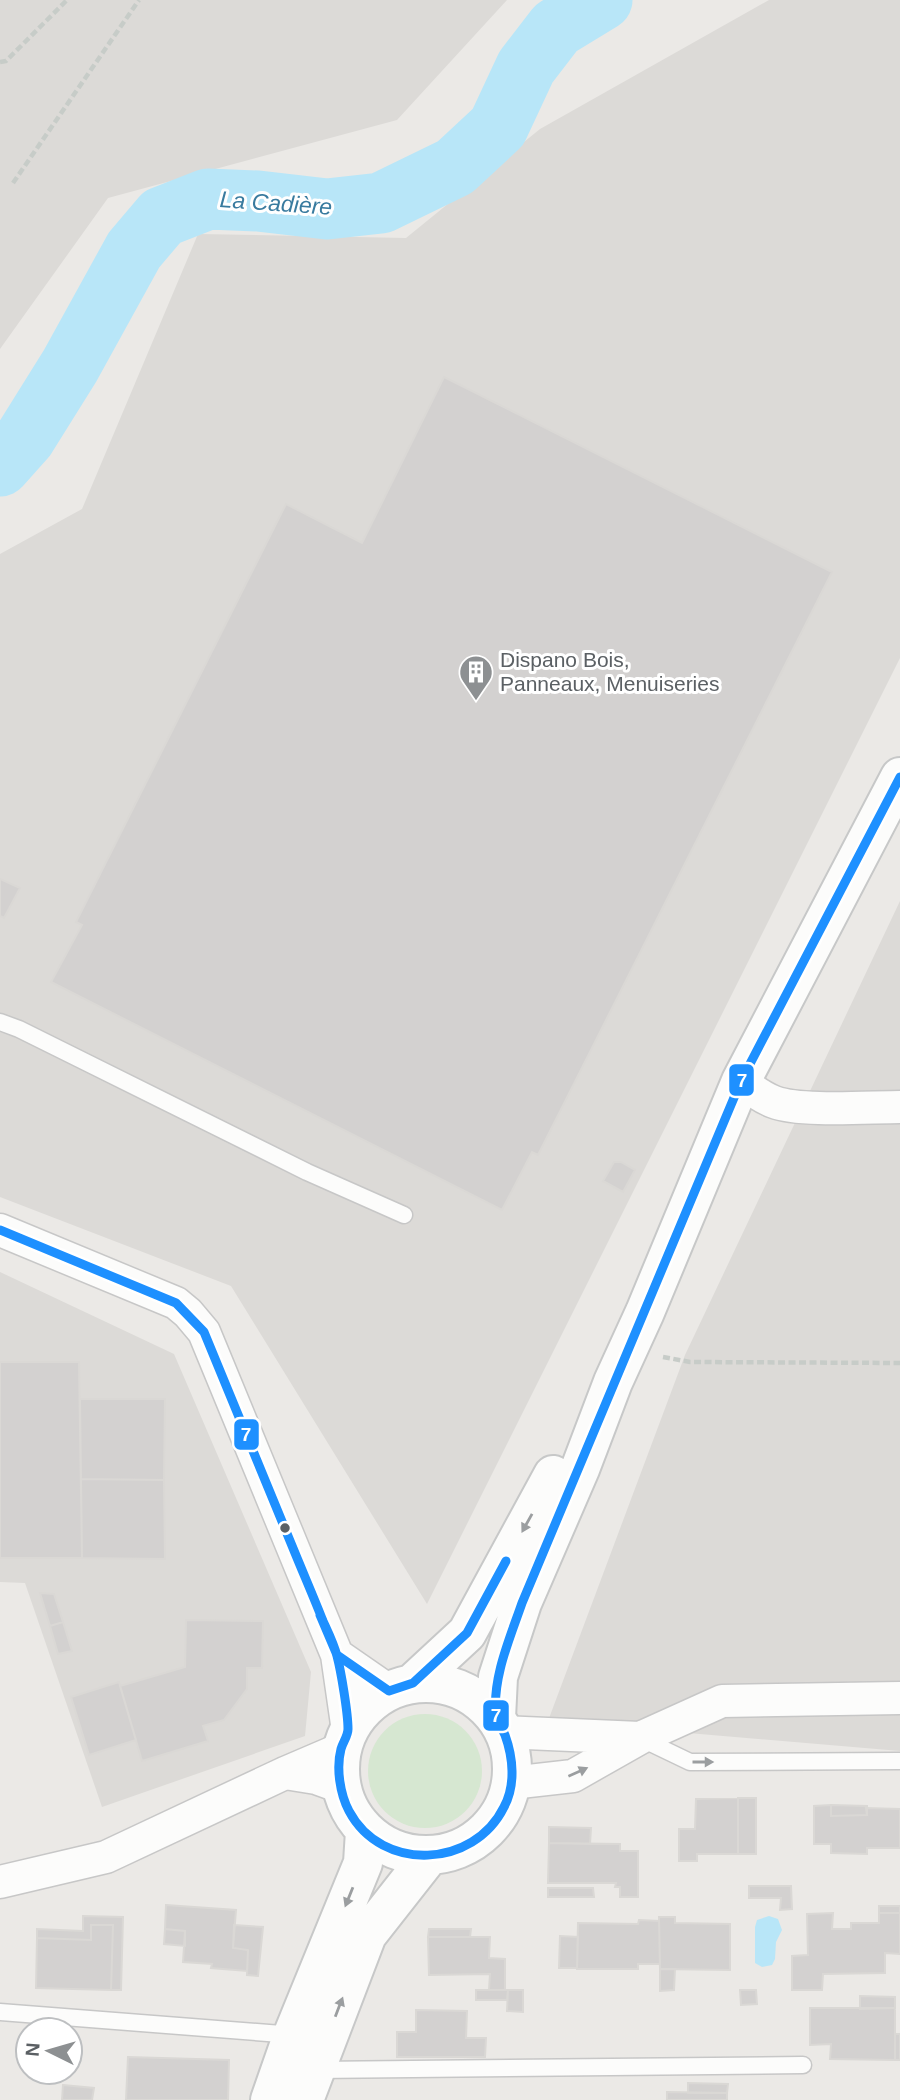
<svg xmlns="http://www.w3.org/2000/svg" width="900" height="2100" font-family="Helvetica,sans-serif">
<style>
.industrial{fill:#dcdad7}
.green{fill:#d6e7d1}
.water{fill:#b8e6f8}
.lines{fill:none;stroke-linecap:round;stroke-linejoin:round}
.river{stroke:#b8e6f8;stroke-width:61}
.building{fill:#d3d1d0;stroke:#dad8d5;stroke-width:2}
.lane-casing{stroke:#c7c7c7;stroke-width:19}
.street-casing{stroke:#c7c7c7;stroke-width:35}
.secondary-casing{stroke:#c7c8c8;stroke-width:42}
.path{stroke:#c7ccc8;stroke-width:4.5;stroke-dasharray:7 3.5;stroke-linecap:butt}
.lane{stroke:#fcfcfb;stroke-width:16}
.street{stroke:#fcfcfb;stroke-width:32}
.secondary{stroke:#fcfcfb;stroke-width:38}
.bus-1-casing{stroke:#fff;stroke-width:14}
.bus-1{stroke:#1e90ff;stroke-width:9}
.oneway{fill:#9b9ea0}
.bus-dot{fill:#5b6064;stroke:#fff;stroke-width:2.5}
.labels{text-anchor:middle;stroke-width:6;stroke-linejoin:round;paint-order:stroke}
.poi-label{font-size:21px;fill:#5b6064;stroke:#fff;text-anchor:start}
.water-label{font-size:23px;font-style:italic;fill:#397b9f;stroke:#fff}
.line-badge{stroke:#fff;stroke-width:2.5}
.badge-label{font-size:19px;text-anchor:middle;font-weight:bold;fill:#fff}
</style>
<rect width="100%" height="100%" fill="#ebe9e6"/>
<path class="industrial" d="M0,0H507L397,120L108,198L0,349Z
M769,0H900V658L427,1604L231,1286L0,1197V554L82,509L198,234L406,238L540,129Z
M900,901V1751L548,1721L685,1355Z
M0,1272L174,1354L311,1672L305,1736L102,1807L25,1583L0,1582Z"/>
<path class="green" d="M368 1771a57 57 0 1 1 114 0a57 57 0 1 1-114 0Z"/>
<path class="water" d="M769,1916L778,1919L782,1930L776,1942L775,1959L772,1965L762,1967L755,1963V1927L757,1920Z"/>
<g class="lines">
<path class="river" d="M0,466L25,438L70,366L134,250L162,217L208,199L258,201L327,209L381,203L455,167L498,127L526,67L556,28L602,0"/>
</g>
<path class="building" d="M444,377L832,572L538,1155L532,1152L502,1210L51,982L82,925L76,922L286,504L362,543Z
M0,879L20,888L4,918L0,916Z
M614,1162H621L635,1170L623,1192L603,1181Z
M0,1362H79L82,1558H0Z
M80,1399H165L164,1480L81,1479Z
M81,1479L164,1480L165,1559L82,1558Z
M40,1593L54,1594L63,1622L50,1626Z
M186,1620L263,1621L262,1668H247V1689L224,1720L203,1726L208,1741L142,1761L120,1686L185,1667Z
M63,1622L72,1651L58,1654L50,1626Z
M119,1682L136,1740L89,1755L71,1697Z
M738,1798H756V1854H738Z
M738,1798V1854H697V1861H679V1829H695L696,1799Z
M831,1805V1816L867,1815L866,1808L900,1809V1848H867V1854L831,1853V1844H814V1806Z
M831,1805L867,1806V1815L831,1816Z
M549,1827L591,1828L590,1844L549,1843Z
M549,1843L620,1844V1851H638V1897H620V1887H615L616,1883H548Z
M749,1886H791L792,1909L780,1910L781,1898H749Z
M548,1888H593L594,1897H548Z
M166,1905L236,1910L233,1948L248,1950L247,1971L211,1968L212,1964L183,1962L185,1931L165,1929Z
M879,1906H900V1913H879Z
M833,1913L832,1929H851V1923H879V1913H900V1954L885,1953V1973L823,1974L822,1990H792V1956L808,1955L807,1914Z
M83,1916L123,1917L121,1990H111L113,1925H91V1940L37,1938V1929L83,1931Z
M659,1917H675V1923L730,1924V1970L660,1969Z
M639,1920L659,1921L660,1964H638V1969H577L578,1923L638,1924Z
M91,1925H113L111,1990L36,1988L37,1938L91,1940Z
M234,1925L263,1927L258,1976L247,1975L248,1950L233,1948Z
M165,1929L185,1931V1946L164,1944Z
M429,1929H471L470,1937H428Z
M560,1936L578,1937L577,1968H559Z
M428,1937H490L489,1958L505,1959V1990H489L490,1974L429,1975Z
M660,1969H675L674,1990L660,1991Z
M476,1990H508L507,2000H476Z
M508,1990H523V2012L507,2011Z
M740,1990H756L757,2004L741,2005Z
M860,1996L895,1997V2008L860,2009Z
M810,2008H895V2060L830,2059L831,2044L810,2045Z
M416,2010L467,2011L466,2038H486L485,2057H397V2032H416Z
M895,2034H900V2060H895Z
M128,2057L229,2060L228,2100H126Z
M688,2083L728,2084L727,2093H688Z
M63,2085L94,2088L92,2100H62Z
M667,2092L727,2093V2100H667Z"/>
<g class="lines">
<g class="lane-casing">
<path id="lane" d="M0,1022L19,1029L307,1172L404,1215
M640,1738L690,1762L900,1761
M0,2012L294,2035
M315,2070L803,2065"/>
</g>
<g class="street-casing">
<path id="street" d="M741,1081C752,1090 761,1097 774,1102C800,1112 869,1107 900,1107
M0,1230L176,1303L188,1313L204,1332L337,1655L348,1731
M337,1655L389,1691
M504,1732L640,1738
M285,1773L316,1778L341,1787
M511,1783L573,1776L640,1738L722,1701L900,1698
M0,1882L106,1857L285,1773L341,1749"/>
</g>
<g class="secondary-casing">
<path id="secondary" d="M340 1769a86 86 0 1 1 172 0a86 86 0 1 1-172 0Z
M413,1683L467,1633L553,1475
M496,1718L498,1677L522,1603L580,1469L613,1382L645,1312L741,1081L900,777
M270,2100L293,2034L363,1863L365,1831
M304,2100L367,1935L429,1856"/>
</g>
<path class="path" d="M0,62L6,61L67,0
M13,183L139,0
M663,1357L690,1362L900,1363"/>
<use href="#lane" class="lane"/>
<use href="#street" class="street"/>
<use href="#secondary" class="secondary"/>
<g class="bus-1-casing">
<path id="bus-1" d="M0,1230L176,1303L204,1332C234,1406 265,1479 295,1553C304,1575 314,1598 323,1621C328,1632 334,1644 337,1656C341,1671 348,1713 348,1729C348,1736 343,1742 341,1749C336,1768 340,1794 349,1811C382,1873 474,1868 504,1807C516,1785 513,1757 505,1735C502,1728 497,1722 496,1716C492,1678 510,1638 522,1603L741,1081L900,777
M320,1615L337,1655L389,1691L413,1683L467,1633L506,1561"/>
</g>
<use href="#bus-1" class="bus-1"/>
</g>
<defs><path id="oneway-solid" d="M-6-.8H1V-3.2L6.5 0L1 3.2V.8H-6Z" transform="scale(1.75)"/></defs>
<g class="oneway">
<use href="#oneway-solid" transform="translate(527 1523) rotate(119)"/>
<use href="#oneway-solid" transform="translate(703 1762)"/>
<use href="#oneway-solid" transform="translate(578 1772) rotate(-24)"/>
<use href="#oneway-solid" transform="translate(349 1897) rotate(112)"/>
<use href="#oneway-solid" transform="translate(339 2007) rotate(-69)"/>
</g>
<defs>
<g id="building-pin" transform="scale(1.75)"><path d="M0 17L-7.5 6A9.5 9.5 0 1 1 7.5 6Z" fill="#8d9092" stroke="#fff"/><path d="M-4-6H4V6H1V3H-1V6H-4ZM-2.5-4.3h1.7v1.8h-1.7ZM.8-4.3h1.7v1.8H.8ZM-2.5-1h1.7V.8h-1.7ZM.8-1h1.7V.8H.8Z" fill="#fff"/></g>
</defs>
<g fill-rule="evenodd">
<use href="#building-pin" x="476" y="672"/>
</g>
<circle class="bus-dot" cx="285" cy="1528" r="6"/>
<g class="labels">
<g class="poi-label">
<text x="500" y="667">Dispano Bois,<tspan x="500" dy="24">Panneaux, Menuiseries</tspan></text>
</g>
<g class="water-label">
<text transform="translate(276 203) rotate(4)" y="8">La Cadière</text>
</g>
</g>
<g class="line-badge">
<rect x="728" y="1063" width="27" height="34" rx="7" fill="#1e90ff"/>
<rect x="233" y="1418" width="27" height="33" rx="7" fill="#1e90ff"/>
<rect x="482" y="1699" width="28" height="33" rx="7" fill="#1e90ff"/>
</g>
<g class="badge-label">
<text x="742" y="1087">7</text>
<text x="246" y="1441">7</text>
<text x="496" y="1722">7</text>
</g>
<g transform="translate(49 2051) rotate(275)"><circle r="33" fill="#ffffff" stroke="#bdbfc1" stroke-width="2"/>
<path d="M0-5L12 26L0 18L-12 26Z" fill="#8d9092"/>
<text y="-10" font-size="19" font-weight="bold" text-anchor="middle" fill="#5b6064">N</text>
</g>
</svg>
